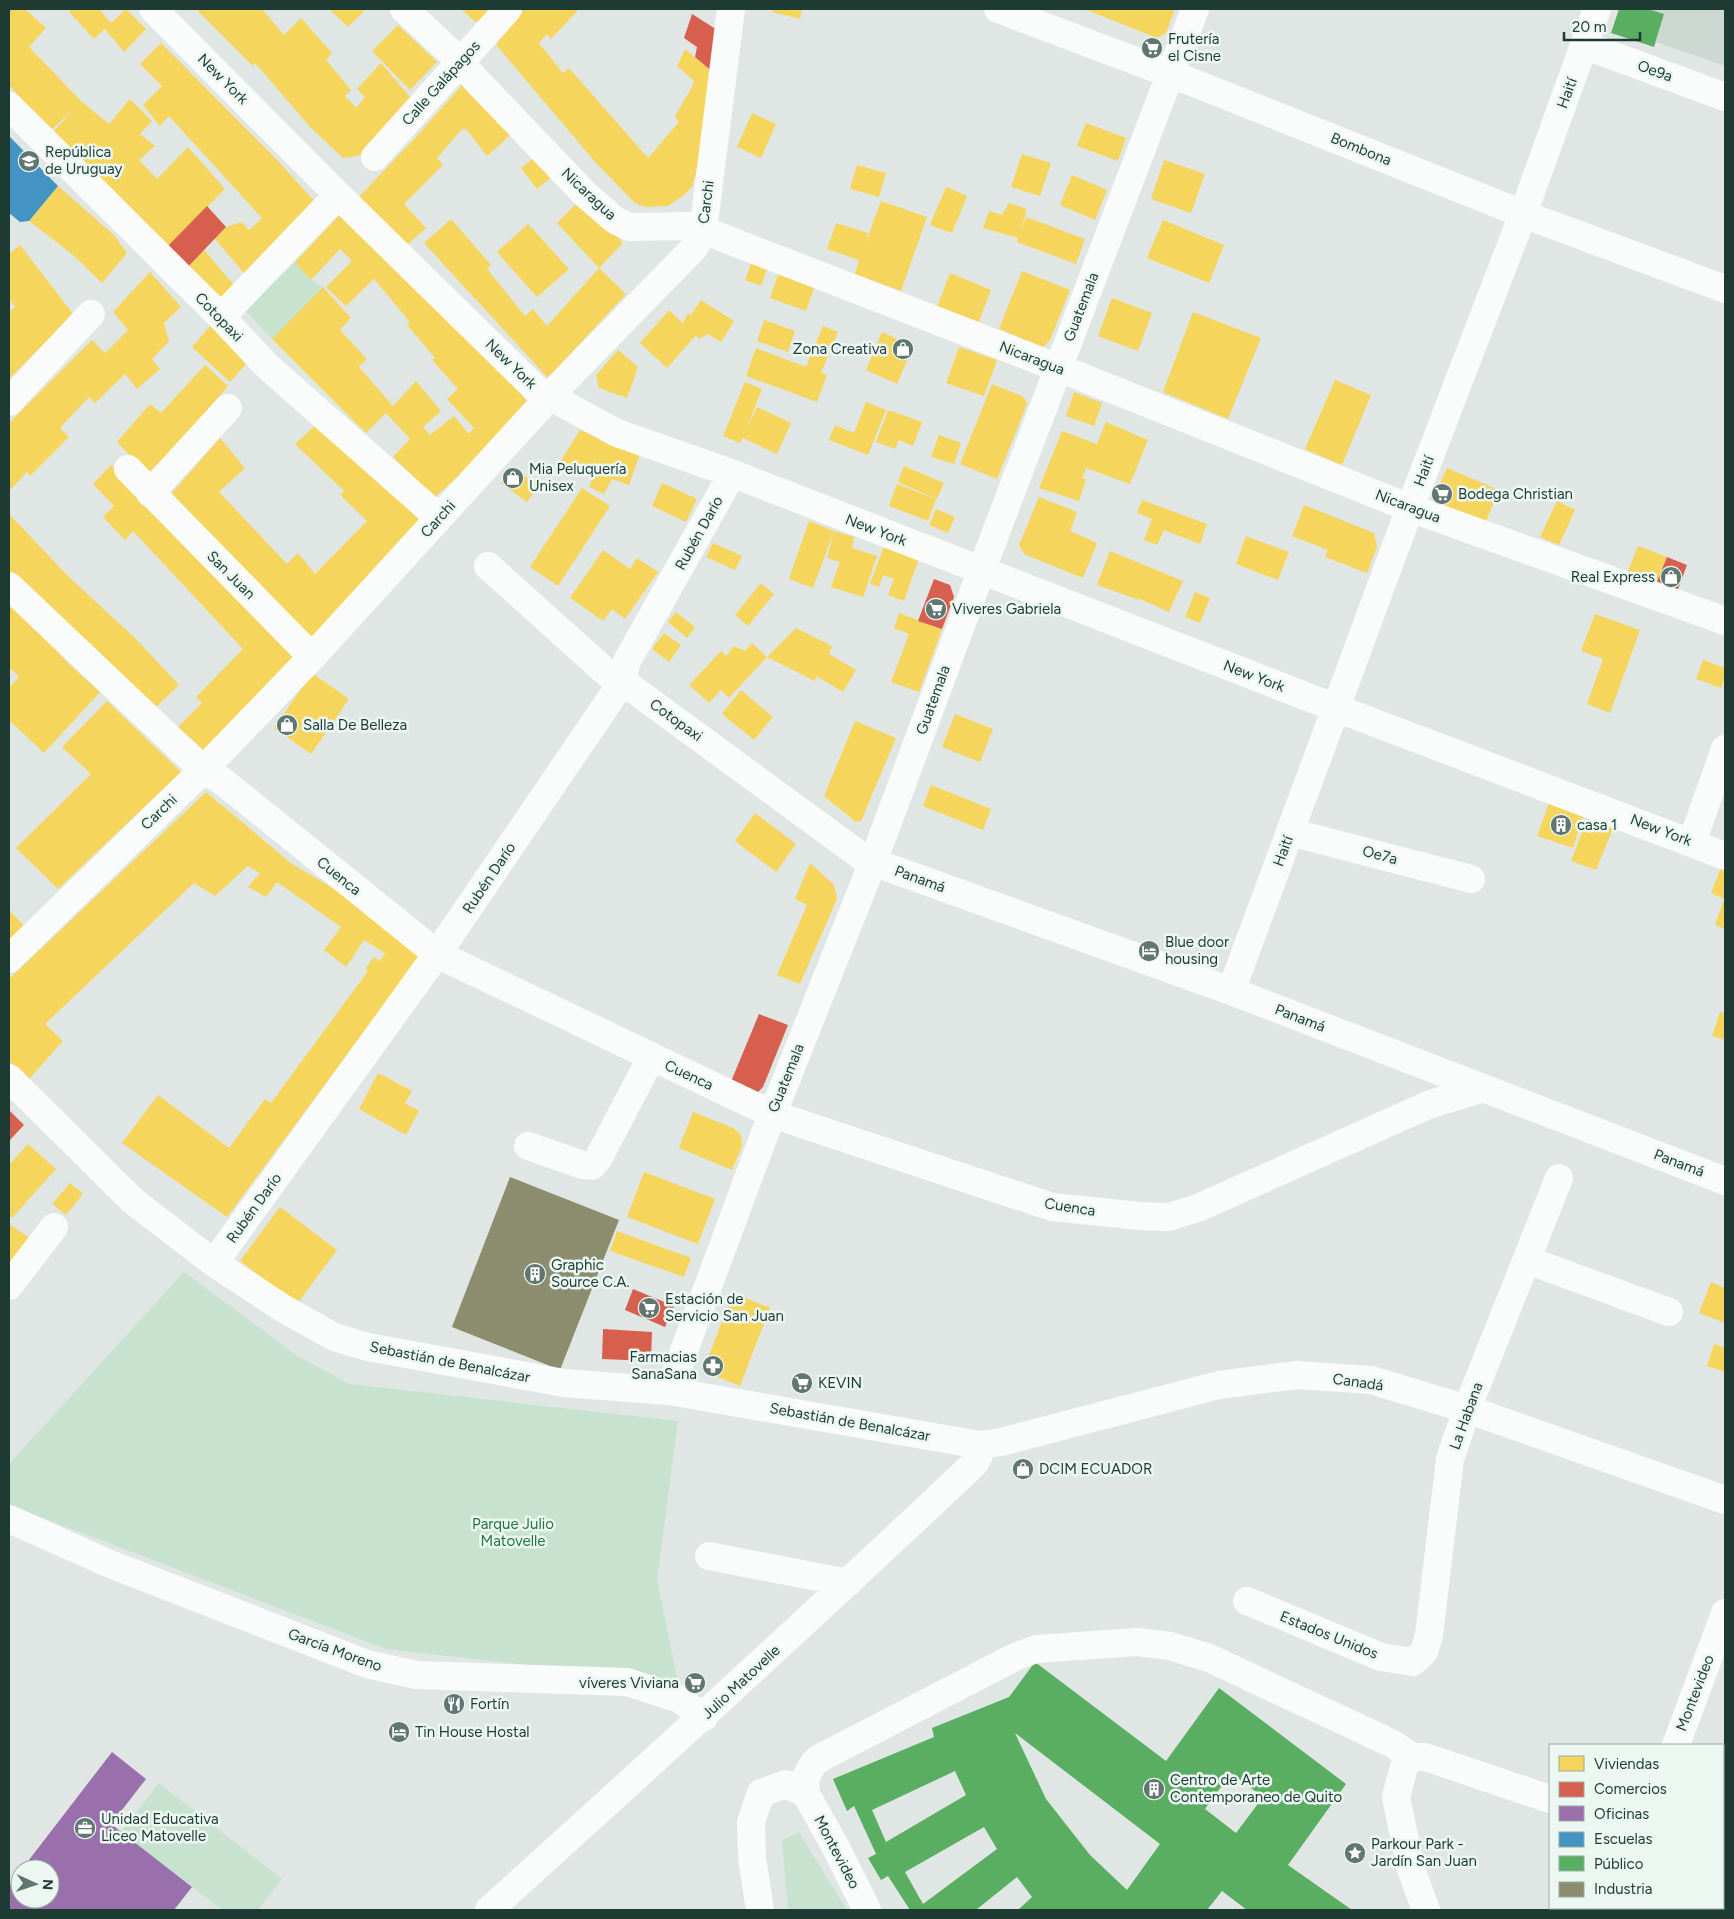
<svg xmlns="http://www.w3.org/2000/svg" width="1734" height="1919" font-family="Figtree,sans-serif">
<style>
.built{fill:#cdd8d3}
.green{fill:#c7e2cf}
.homes{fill:#f6d55c}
.shops{fill:#d6604d}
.offices{fill:#9970ab}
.schools{fill:#4393c3}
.public{fill:#5aae61;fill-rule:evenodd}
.industry{fill:#8c8c6e}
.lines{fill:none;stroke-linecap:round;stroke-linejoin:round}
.minor{stroke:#fafbfb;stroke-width:28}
.labels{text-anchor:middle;stroke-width:5;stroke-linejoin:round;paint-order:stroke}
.poi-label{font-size:15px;fill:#1d3a33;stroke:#ecf7f2;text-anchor:start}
.street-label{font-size:15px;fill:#1d3a33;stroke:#ecf7f2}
.park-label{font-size:15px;fill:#237543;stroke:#ecf7f2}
</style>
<rect width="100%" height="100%" fill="#e0e6e3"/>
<path class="built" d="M1648,9H1725V66L1656,42L1664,14Z"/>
<path class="green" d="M295,262L311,280L323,287L272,339L245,310Z
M184,1272L297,1356L349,1384L678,1421L657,1580L678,1682L386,1649L9,1505V1464Z
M159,1783L282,1879L258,1910H222L121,1832Z
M799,1832L806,1844L847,1910H788L782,1840Z"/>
<path class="homes" d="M9,9H25L46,28L29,47L81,101L109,124L130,99L152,121L140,134L155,146L139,160L157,179L188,147L225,189L164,250L80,156L51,134L74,109L50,131L9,85Z
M73,9H99L111,23L126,9L146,29L124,52L105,29L94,39L69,12Z
M196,9H262L284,35L301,18L332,53L326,60L351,90L345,96L356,108L365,97L357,89L381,63L412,99L359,156L343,158L311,128L255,63L253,66Z
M329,9H366L348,27Z
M461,9H492L481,22L474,21Z
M523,9H579L551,39L547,34L539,43L563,73L569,68L648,158L679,122L675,116L692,87L694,81L677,66L685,49L715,74L703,148L692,187L684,195L668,206L645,207L635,203L596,163L497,46V36Z
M773,9H802L800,19L772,12Z
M1084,9H1175L1166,33L1157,38Z
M398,25L437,62L410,90L372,51Z
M161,43L278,161L318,205L248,278L215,239L226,227L242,222L249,230L262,218L169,116L160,126L143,105L162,86L140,64Z
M470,76L516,130L487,156L467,130L462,129L437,158L443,165L404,204L426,228L402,249L356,200L417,136Z
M752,113L776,124L761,158L737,147Z
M1086,123L1126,138L1118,161L1077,146Z
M540,153L556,173L537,189L521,168Z
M1022,154L1051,163L1040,196L1011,187Z
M1164,160L1205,174L1191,213L1151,199Z
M857,165L886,173L879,197L850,189Z
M1072,175L1107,190L1095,220L1060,205Z
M58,186L114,235L127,253L102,283L73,255L29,221Z
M946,187L967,196L952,233L930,225Z
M583,197L623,243L599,268L626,294L548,378L424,243L451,219L491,265L487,269L525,316L533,309L547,326L599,268L557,223Z
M881,201L927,217L901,291L855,274L859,260L827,249L836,223L868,233L864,247Z
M1009,203L1027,209L1020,233L1026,217L1085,239L1076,264L1017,242L1018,238L983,228L989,211L1002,215Z
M347,207L516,387L529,404L485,452L435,497L393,457L410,439L386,413L366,433L272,339L323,287L351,318L340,330L367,359L359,367L393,406L416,381L441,411L423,427L430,435L454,416L469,434L474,428L447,399L458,389L432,360L435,358L407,325L410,322L374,279L346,306L326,287L352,261L340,249L311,280L295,262Z
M1163,220L1224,245L1209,283L1147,258Z
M528,224L569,269L537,297L497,252Z
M20,245L73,314L9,379V312L15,307L9,299V254Z
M204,250L234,285L221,298L184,271Z
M752,261L768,267L761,286L745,280Z
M1022,271L1070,290L1050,340L1043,347L999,329Z
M150,272L181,307L164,323L169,341L152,359L160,369L137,389L125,374L95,403L89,397L60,428L69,437L30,476L27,472L9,491V423L92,340L105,353L128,330L113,312Z
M779,272L815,285L806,311L770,298Z
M950,273L991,290L978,324L937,307Z
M1112,298L1152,313L1138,351L1098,336Z
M701,300L734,321L721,342L708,334L699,339L696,335L667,368L640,343L669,310L683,323L688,313L691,315Z
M1193,312L1261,338L1228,419L1163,392Z
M218,317L254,355L230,382L192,347Z
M764,320L795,331L788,352L757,341Z
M823,326L838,332L821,373L827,375L817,402L746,376L756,348L806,367Z
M882,332L913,346L897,384L866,370Z
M959,347L997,360L984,396L946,383Z
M618,350L638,367L627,398L599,388L596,375Z
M205,365L228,386L184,437L148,474L117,442L150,404L161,413Z
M1335,380L1371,395L1342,465L1305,449Z
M745,382L762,389L746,430L757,407L791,423L777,454L743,438L740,443L723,436Z
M992,384L1024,397L1027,404L997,479L960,464Z
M1074,392L1102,403L1094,426L1066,416Z
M866,402L886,410L868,455L829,440L835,425L854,433Z
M888,410L922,422L913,446L899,440L895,449L876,442Z
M1106,422L1148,440L1130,484L1086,468L1082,478L1086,479L1079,501L1039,488L1062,431L1097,444Z
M318,423L421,521L311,643L171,494L220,438L245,468L219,492L287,564L298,553L315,574L367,521L340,495L344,491L295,444Z
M580,430L640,454L629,485L612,479L604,494L589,487L596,471L581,465L573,477L557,467Z
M939,435L961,443L954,464L931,457Z
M111,465L156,508L299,658L206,752L178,727L202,703L196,697L243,649L133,531L125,540L103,517L114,506L93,484Z
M904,466L944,483L937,499L898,482Z
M513,467L538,486L527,502L501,483Z
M1447,468L1499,490L1484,526L1431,503Z
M662,483L697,499L686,522L652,506Z
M897,484L936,499L928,521L889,506Z
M582,488L610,506L558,586L530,567Z
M1039,497L1077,512L1070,531L1097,543L1083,578L1024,554L1019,545Z
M1142,500L1207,524L1200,544L1164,530L1157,545L1144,540L1152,519L1137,513Z
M1557,501L1575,510L1559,545L1540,537Z
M1304,505L1374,533L1377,547L1367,573L1325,557L1328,550L1292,536Z
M936,509L955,517L948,533L929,525Z
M9,514L71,579L135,638L179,685L153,710L9,575Z
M809,521L834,531L813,588L789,579Z
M834,531L854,537L852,548L877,556L863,597L831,587L840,562L827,558Z
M1246,536L1289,552L1278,580L1236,564Z
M713,543L742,556L735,570L706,557Z
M884,546L919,558L904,601L888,595L894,579L883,575L879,587L870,584Z
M1638,546L1667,557L1654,589L1625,578Z
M603,550L630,569L637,558L658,572L625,619L612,609L603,621L570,598Z
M1110,551L1183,581L1169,612L1138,598L1139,600L1097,585Z
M761,583L774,594L748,626L735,615Z
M1195,592L1210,598L1200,623L1185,617Z
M9,602L70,665L100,692L44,753L9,720V688L19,677L9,667Z
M676,612L695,627L687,638L668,622Z
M899,613L942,629L919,692L891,682L909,634L894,628Z
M1595,614L1640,630L1610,713L1587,704L1603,659L1581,651Z
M796,628L832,646L829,654L856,670L843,692L816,676L815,681L767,657Z
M664,633L681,645L669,662L652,649Z
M752,643L767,657L729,698L721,690L709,703L689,685L721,651L726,656L734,646L745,651Z
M1703,660L1725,668V677L1721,688L1696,679Z
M312,673L349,699L311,754L274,728Z
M741,690L773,717L754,740L722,714Z
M107,701L181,772L58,889L16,848L91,774L62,747Z
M955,714L993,729L980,762L942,747Z
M855,721L896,738L861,821L856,822L824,796Z
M931,785L991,809L983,830L923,806Z
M206,792L292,864L358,903L422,953L227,1217L122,1143L158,1095L229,1148L265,1099L271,1103L368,971L365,969L374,957L380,961L385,953L364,940L346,967L324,950L341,927L277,882L266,897L248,887L260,873L248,866L215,896L194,883L45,1024L63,1041L29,1079L9,1061V979Z
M1549,803L1584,815L1573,848L1537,836Z
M755,813L796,844L776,872L735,841Z
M1588,816L1614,826L1596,870L1571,861Z
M810,863L834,885L837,899L800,984L777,975L807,905L795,899Z
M1722,865L1725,866L1724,899L1711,893Z
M1723,902L1725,903V929L1715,925Z
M9,910L24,926L9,941Z
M1720,1012L1725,1013V1040L1712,1036Z
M378,1073L412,1091L405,1103L419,1111L406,1135L359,1109Z
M693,1112L733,1128L741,1135L742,1146L732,1170L679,1148Z
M28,1144L56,1169L12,1218L9,1215V1165Z
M644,1172L715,1199L698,1244L627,1217Z
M70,1183L83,1194L66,1215L52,1204Z
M280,1207L337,1250L297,1304L240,1261Z
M9,1224L34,1241L9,1278Z
M617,1231L691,1258L684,1277L610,1251Z
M1711,1282L1725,1288V1323L1699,1313Z
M733,1293L770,1308L740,1386L703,1371Z
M1714,1344L1725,1348V1372L1707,1366Z"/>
<path class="shops" d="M692,14L722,33L715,74L695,57L697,47L684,38Z
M207,206L226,227L184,271L164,250Z
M1667,557L1687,565L1675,597L1654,589Z
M934,579L950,585L954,597L942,629L918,621Z
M759,1014L788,1025L763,1087L758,1092L730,1084Z
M9,1110L24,1125L9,1141Z
M633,1289L674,1306L665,1327L625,1310Z
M603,1329L652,1332L651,1361L602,1359Z"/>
<path class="offices" d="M112,1752L146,1779L111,1824L192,1887L174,1910H9V1886L20,1871V1899H50V1869H22Z"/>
<path class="schools" d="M9,136L58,186L29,221L20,222L9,213Z"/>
<path class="public" d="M1619,9H1648L1664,14L1654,47L1611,33Z
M1035,1662L1166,1761L1219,1688L1346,1784L1288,1865L1352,1910H1247L1222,1891L1207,1910H1018L1032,1897L1017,1877L976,1910H910L888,1876L881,1880L868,1858L876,1854L854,1806L847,1811L833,1779L934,1737L932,1728L1009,1697ZM1015,1733L1160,1844L1127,1890L1090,1855L1046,1799ZM955,1771L966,1795L886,1842L872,1810ZM1231,1773L1263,1797L1236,1833L1205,1809ZM984,1827L997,1849L923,1904L905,1872Z"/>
<path class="industry" d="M510,1177L619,1220L560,1370L452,1327Z"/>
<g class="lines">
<path class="minor" d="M153,9L338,195L536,389L617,433L731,473L1336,708L1725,856
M404,9L461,62L474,78L586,195L615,220L629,227L690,226L695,227L1079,376L1410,508L1725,621
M998,9L1194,83L1523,214L1725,289
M1584,45L1725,97
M9,106L221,317L266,365L439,518
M375,157L508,9
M221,317L338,195
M9,402L91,314
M128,469L312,657
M150,493L228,408
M488,566L607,673L633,689L861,856L873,862L1231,991L1725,1181
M9,586L203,770L221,780L437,954L772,1114L1052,1207L1140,1216L1169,1217L1198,1208L1428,1105L1483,1088
M1290,832L1471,879
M1692,842L1725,749
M9,959L203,770L312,657L562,383L694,248L703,231L731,9
M1231,991L1410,508L1523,214L1597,9
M9,1078L133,1201L214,1263L284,1309L334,1337L368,1347L564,1383L669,1391L980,1445L1001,1442L1219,1385L1297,1375L1371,1380L1467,1409L1725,1500
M528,1146L583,1165L592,1166L598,1159L651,1058
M1527,1260L1669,1312
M214,1263L437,954L616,691L621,682L627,661L727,483L731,473
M9,1286L54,1227
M669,1391L765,1133L873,862L985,561L1195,9
M9,1519L110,1564L367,1664L416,1675L627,1682L679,1699L704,1717
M709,1556L848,1583
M1247,1601L1381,1657L1413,1662L1424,1652L1429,1635L1450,1459L1467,1409L1559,1178
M1676,1745L1725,1613
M1412,1757L1404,1767L1396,1797L1411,1869L1426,1910
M1412,1757H1425L1550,1799
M1723,1861H1725
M489,1910C652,1763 814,1615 974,1464L979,1455L980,1445
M760,1910L752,1857L751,1822L761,1793L786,1784L806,1794
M867,1910L835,1846L806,1794L805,1779L813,1764L820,1758L1015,1657L1036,1649L1137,1642L1170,1646L1209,1658L1393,1744L1412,1757
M1611,1910L1612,1908"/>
</g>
<defs>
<g id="supermarket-disc" transform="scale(1.125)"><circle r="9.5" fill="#617671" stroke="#ecf7f2"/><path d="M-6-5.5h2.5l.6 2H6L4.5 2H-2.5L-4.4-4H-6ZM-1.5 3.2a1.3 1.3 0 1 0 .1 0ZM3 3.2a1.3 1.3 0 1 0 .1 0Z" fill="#fff"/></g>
<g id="school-disc" transform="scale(1.125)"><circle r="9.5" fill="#617671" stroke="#ecf7f2"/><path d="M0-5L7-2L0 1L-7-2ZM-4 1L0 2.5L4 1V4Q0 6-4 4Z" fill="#fff"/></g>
<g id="shop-disc" transform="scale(1.125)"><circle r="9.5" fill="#617671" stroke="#ecf7f2"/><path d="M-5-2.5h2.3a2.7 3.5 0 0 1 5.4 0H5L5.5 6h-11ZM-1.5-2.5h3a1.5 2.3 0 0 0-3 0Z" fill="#fff"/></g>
<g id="building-disc" transform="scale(1.125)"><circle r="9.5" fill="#617671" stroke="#ecf7f2"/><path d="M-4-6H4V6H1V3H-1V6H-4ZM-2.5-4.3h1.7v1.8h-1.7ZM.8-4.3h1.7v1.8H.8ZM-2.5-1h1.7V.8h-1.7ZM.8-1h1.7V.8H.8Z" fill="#fff"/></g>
<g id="hotel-disc" transform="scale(1.125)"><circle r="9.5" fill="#617671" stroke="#ecf7f2"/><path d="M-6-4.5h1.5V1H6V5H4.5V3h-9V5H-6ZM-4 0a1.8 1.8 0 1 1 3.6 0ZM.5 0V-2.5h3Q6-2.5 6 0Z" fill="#fff"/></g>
<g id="pharmacy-disc" transform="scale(1.125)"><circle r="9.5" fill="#617671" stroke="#ecf7f2"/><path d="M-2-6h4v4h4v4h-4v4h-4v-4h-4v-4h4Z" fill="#fff"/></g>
<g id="restaurant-disc" transform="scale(1.125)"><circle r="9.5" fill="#617671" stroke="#ecf7f2"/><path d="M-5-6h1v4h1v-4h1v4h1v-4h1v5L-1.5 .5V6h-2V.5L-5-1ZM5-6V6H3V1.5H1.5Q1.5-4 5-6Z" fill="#fff"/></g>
<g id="office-disc" transform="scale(1.125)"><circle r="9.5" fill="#617671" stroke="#ecf7f2"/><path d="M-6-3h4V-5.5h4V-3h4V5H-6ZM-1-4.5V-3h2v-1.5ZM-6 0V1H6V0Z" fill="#fff"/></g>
<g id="sight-disc" transform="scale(1.125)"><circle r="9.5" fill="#617671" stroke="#ecf7f2"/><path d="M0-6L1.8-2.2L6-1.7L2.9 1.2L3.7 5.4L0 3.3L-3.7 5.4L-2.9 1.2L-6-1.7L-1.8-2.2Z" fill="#fff"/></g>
</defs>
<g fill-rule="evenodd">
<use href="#supermarket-disc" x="1152" y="48"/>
<use href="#school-disc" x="29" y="161"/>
<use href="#shop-disc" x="903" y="349"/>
<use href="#shop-disc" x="513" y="478"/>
<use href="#supermarket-disc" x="1442" y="494"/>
<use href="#shop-disc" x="1671" y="577"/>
<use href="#supermarket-disc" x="936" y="609"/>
<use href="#shop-disc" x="287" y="725"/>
<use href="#building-disc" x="1561" y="825"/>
<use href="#hotel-disc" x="1149" y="951"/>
<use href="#building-disc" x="535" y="1274"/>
<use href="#supermarket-disc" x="649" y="1308"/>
<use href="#pharmacy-disc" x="713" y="1366"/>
<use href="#supermarket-disc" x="802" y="1383"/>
<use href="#shop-disc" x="1023" y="1469"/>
<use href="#supermarket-disc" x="695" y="1683"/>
<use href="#restaurant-disc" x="454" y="1704"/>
<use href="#hotel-disc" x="399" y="1732"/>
<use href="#building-disc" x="1154" y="1789"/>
<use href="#office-disc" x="85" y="1828"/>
<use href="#sight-disc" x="1355" y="1853"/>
</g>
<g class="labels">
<g class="poi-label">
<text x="1168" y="44">Frutería<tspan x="1168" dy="17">el Cisne</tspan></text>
<text x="45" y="157">República<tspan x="45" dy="17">de Uruguay</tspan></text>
<text x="887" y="354" text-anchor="end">Zona Creativa</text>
<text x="529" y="474">Mia Peluquería<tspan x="529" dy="17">Unisex</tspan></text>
<text x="1458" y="499">Bodega Christian</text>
<text x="1655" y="582" text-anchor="end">Real Express</text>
<text x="952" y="614">Viveres Gabriela</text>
<text x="303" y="730">Salla De Belleza</text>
<text x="1577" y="830">casa 1</text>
<text x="1165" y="947">Blue door<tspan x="1165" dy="17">housing</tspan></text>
<text x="551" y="1270">Graphic<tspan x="551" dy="17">Source C.A.</tspan></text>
<text x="665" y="1304">Estación de<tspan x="665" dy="17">Servicio San Juan</tspan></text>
<text x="697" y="1362" text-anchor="end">Farmacias<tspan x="697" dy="17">SanaSana</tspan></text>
<text x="818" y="1388">KEVIN</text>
<text x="1039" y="1474">DCIM ECUADOR</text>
<text x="679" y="1688" text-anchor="end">víveres Viviana</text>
<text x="470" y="1709">Fortín</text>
<text x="415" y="1737">Tin House Hostal</text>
<text x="1170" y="1785">Centro de Arte<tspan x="1170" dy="17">Contemporaneo de Quito</tspan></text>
<text x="101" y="1824">Unidad Educativa<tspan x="101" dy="17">Liceo Matovelle</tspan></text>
<text x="1371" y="1849">Parkour Park -<tspan x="1371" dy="17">Jardín San Juan</tspan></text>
</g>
<g class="street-label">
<text transform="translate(1655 71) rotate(20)" y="5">Oe9a</text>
<text transform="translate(223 79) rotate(45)" y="5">New York</text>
<text transform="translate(441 83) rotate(-48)" y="5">Calle Galápagos</text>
<text transform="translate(1567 93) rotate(-70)" y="5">Haití</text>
<text transform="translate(1361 149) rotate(22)" y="5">Bombona</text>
<text transform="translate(589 194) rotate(43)" y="5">Nicaragua</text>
<text transform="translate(706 202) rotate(-83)" y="5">Carchi</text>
<text transform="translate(1081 307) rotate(-69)" y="5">Guatemala</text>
<text transform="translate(219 317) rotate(46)" y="5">Cotopaxi</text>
<text transform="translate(1032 358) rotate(21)" y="5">Nicaragua</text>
<text transform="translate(511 364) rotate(44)" y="5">New York</text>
<text transform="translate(1424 471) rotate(-69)" y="5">Haití</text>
<text transform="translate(1408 506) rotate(21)" y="5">Nicaragua</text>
<text transform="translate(438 519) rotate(-48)" y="5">Carchi</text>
<text transform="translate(876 530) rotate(21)" y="5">New York</text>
<text transform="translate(699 533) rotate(-61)" y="5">Rubén Darío</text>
<text transform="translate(231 575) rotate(45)" y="5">San Juan</text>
<text transform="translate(1254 676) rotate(21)" y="5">New York</text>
<text transform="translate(933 700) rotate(-70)" y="5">Guatemala</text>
<text transform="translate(676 720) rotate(36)" y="5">Cotopaxi</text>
<text transform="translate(159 812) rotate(-44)" y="5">Carchi</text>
<text transform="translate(1661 830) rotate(21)" y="5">New York</text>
<text transform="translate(1283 851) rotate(-70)" y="5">Haití</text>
<text transform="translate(1380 855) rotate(15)" y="5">Oe7a</text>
<text transform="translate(339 876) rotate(39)" y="5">Cuenca</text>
<text transform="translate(489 878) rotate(-56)" y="5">Rubén Darío</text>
<text transform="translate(920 879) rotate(20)" y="5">Panamá</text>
<text transform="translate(1300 1018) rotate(21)" y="5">Panamá</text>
<text transform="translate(689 1075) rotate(25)" y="5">Cuenca</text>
<text transform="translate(786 1078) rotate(-68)" y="5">Guatemala</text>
<text transform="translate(1679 1163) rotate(21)" y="5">Panamá</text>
<text transform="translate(1070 1207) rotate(9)" y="5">Cuenca</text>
<text transform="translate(254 1208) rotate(-54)" y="5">Rubén Darío</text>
<text transform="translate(450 1362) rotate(11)" y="5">Sebastián de Benalcázar</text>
<text transform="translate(1358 1382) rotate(8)" y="5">Canadá</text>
<text transform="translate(1466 1416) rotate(-70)" y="5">La Habana</text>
<text transform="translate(850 1422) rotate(10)" y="5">Sebastián de Benalcázar</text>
<text transform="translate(1329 1635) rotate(22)" y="5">Estados Unidos</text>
<text transform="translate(335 1650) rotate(20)" y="5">García Moreno</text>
<text transform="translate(741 1682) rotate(-43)" y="5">Julio Matovelle</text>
<text transform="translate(1695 1693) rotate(-69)" y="5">Montevideo</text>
<text transform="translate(837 1852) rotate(62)" y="5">Montevideo</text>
</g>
<g class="park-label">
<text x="513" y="1529">Parque Julio<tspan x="513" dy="17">Matovelle</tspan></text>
</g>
</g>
<rect width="1734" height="1919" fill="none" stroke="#1d3a33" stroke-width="20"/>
<rect x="1549" y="1744" width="175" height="165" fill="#ecf7f2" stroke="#99aba6"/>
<rect x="1559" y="1756" width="25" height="15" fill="#f6d55c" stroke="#99aba6"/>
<text x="1594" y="1769" font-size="15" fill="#1d3a33">Viviendas</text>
<rect x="1559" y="1782" width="25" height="15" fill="#d6604d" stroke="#99aba6"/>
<text x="1594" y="1794" font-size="15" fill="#1d3a33">Comercios</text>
<rect x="1559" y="1806" width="25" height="15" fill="#9970ab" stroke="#99aba6"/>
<text x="1594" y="1819" font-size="15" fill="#1d3a33">Oficinas</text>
<rect x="1559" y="1832" width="25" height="15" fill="#4393c3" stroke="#99aba6"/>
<text x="1594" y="1844" font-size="15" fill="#1d3a33">Escuelas</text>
<rect x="1559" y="1856" width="25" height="15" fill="#5aae61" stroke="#99aba6"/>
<text x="1594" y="1869" font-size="15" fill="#1d3a33">Público</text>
<rect x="1559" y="1882" width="25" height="15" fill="#8c8c6e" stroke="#99aba6"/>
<text x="1594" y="1894" font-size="15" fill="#1d3a33">Industria</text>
<g transform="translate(35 1884) rotate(93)"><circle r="24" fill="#ecf7f2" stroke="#99aba6"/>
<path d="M0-4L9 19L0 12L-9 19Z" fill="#617671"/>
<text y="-8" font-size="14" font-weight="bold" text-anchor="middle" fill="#1d3a33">N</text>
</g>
<path d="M1564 32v8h76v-8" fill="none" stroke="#1d3a33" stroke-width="2.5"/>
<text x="1572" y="32" font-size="15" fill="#1d3a33" stroke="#ecf7f2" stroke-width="4" paint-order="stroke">20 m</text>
</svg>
